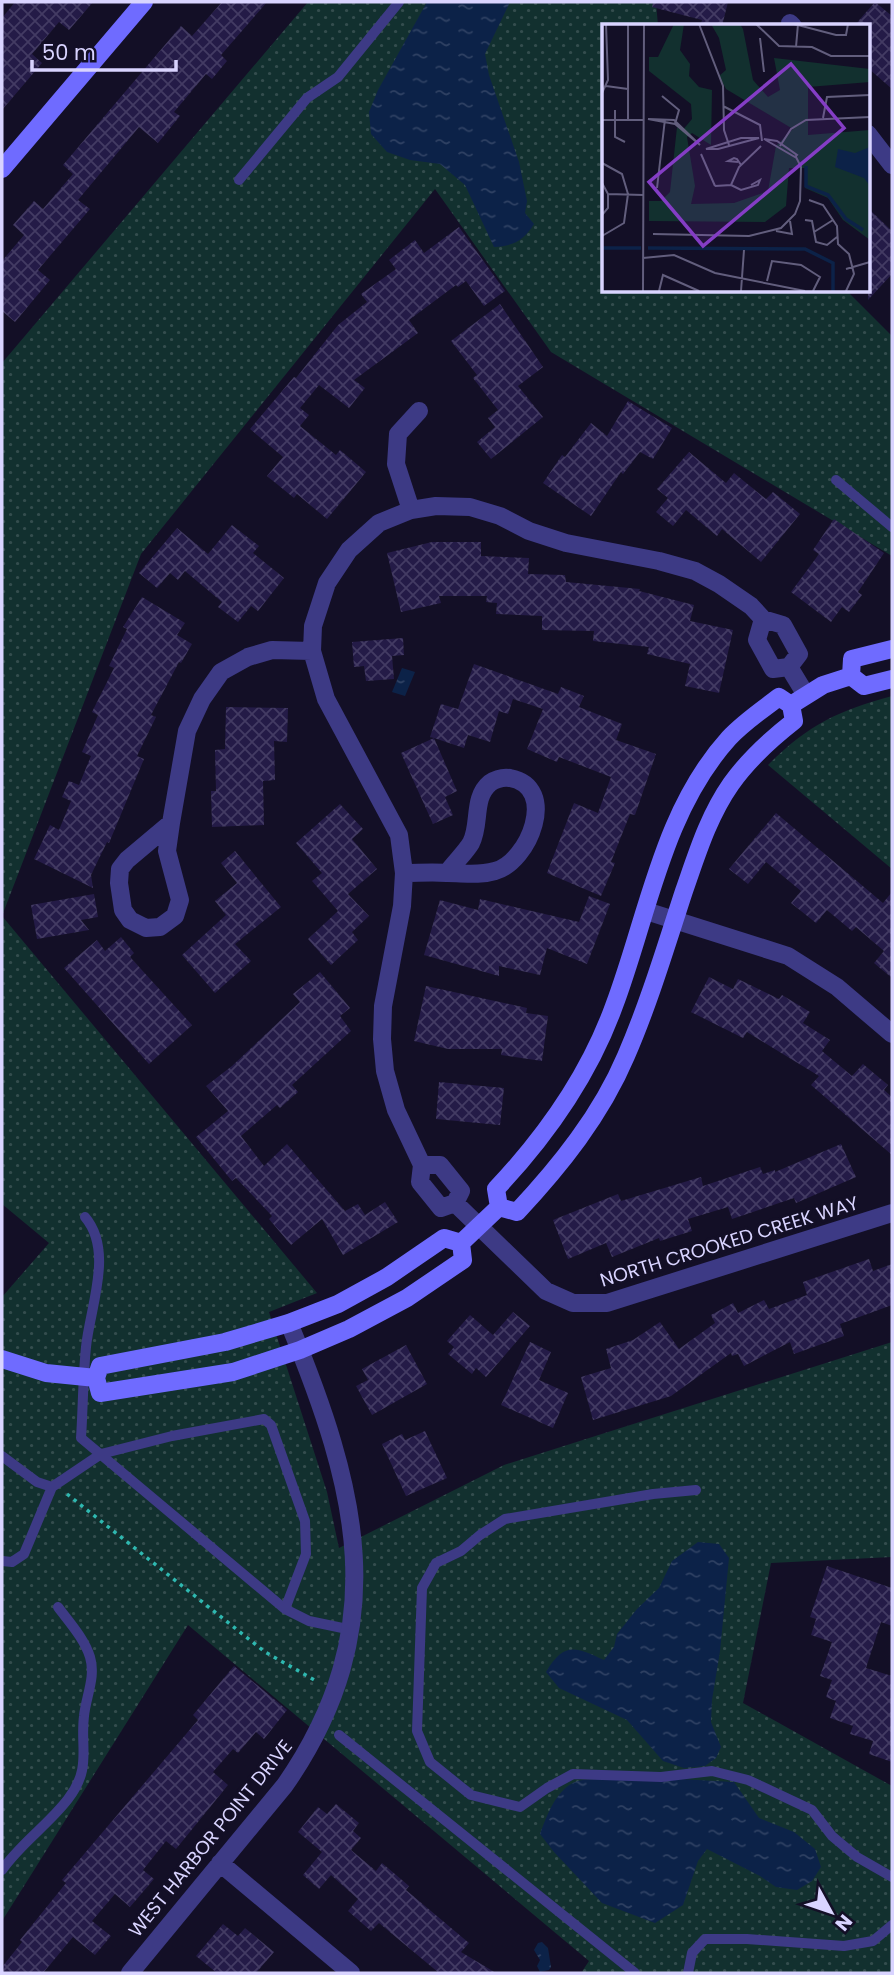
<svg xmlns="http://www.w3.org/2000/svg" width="894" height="1975" font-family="Poppins,sans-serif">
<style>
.grass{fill:url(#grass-dots)}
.water{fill:url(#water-ripples)}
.building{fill:url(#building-cross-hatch)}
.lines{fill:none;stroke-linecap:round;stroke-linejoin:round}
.path{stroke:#2fb8b0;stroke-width:3.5;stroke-dasharray:3.5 5;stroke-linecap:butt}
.lane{stroke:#3d3a85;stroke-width:10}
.street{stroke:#3d3a85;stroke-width:18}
.secondary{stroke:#6f6bff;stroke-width:18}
.labels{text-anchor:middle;stroke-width:6;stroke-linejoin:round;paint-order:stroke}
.street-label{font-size:19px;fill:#d9d4ff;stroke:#130f26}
.inset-river{fill:none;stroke:#0c2248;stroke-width:3.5}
.inset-road{fill:none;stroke:#625e7d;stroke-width:2}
.view{fill:#843dc5;fill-opacity:0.15;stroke:#843dc5;stroke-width:3.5}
.inset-edge{fill:none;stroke:#d9d4ff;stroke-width:3.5}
</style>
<defs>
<pattern id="grass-dots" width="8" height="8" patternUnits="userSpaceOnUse" patternTransform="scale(1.75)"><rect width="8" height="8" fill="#12302f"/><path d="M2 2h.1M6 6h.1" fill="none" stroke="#344d4e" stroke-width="1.8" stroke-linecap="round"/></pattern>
<pattern id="water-ripples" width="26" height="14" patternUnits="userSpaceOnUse" patternTransform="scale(1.75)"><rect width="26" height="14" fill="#0c2248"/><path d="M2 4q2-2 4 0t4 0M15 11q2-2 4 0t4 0" fill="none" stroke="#2f4163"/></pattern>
<pattern id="building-cross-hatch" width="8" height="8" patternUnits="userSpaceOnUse" patternTransform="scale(1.75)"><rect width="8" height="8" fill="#241b47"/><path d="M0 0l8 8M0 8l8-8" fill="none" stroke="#433b63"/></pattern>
</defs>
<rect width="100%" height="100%" fill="#130f26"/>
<path class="grass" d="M308,2H656L658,26H604V290L847,291L892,336V556L551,352L435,189L141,554L2,916L317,1293L269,1312L327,1492L339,1548L504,1465L892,1342V1557L771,1563L743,1703L892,1786V1973H581L589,1961L188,1625L2,1921V1297L49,1243L2,1204V363Z
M892,696V869L768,765C809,724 838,711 892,696Z"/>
<path class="water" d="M427,2H510L485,54L489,75L519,162L527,201L525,213L534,224C524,240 514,246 494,247L465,185L440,164L410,160L387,152L371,134L369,112L378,90Z
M402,668L415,672L405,696L392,692Z
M698,1542L719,1544L729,1558L720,1651L712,1700L711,1722L721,1747L716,1758L705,1766L684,1768L663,1761L627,1720L559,1688L546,1672C564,1641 576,1647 604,1660L614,1647L617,1634L637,1609L659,1588L672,1561Z
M598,1779H679L734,1782L759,1818L794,1832L815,1849L821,1867L812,1881L797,1890L776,1887L760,1876L707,1849L698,1861L683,1905L655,1923L602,1903L554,1852L540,1834C547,1816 555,1791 575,1782C581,1779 591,1780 598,1779Z
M542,1942L548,1948L551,1967L549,1970L540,1972L537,1966L540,1960L534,1950L538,1943Z"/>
<path class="building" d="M15,2H93L69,30L59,22L32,54L42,63L2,110V18Z
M222,2H267L221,55L227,61L212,79L206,74L174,112L180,116L158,143L139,127L78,200L90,209L38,270L50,280L15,322L2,311V261L24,235L13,225L34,201L43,209L73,174L63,165L181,26L192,36Z
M653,2H728L722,26H700L702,20L652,7Z
M875,2L892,16V89L868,68V26H854Z
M868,208L892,231V274L868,300Z
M459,227L505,291L484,306L466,281L458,287L456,285L409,320L418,333L354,380L365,388L349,408L319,385L300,408L309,415L300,426L336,455L340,450L366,472L327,519L297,494L294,498L267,476L283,457L250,429L294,377L296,378L338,325L367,302L361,294L396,269L389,260L415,240L424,253Z
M500,304L543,367L518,386L543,417L491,459L477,442L495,427L488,418L498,410L473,378L477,375L451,341Z
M628,401L672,428L653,459L640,452L623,474L621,472L591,516L543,483L562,455L565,457L591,423L607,436Z
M689,452L726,483L734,473L766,499L773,492L800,514L761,562L722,529L717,536L686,510L673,526L656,512L668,498L657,489Z
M834,519L884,553L858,592L862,595L849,612L842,607L831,622L791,592L819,554L813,550Z
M232,525L259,546L253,553L284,578L258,611L251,606L238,622L218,607L222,602L185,571L178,580L170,573L157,588L139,573L177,528L208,554Z
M432,542H481V556L529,558L528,574L565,575L566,582L640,589L639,591L694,605L690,621L733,630L719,693L685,686L690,664L647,654L649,647L593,641L594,631L542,630V616L496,614L497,603L486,602L487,596H439L441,603L401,612L387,553Z
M142,597L185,623L177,635L192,644L181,663L179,662L151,715L156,717L137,756L144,759L109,843L107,842L91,875L93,888L34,859L50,825L59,830L71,801L62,797L69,781L79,785L91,756L82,752L98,715L92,712L114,668L109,666L127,629L123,627Z
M403,638L404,655L392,656L394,679L366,681L364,666L354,667L352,642Z
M474,664L558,694L561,687L584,696L579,707L622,724L616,740L656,754L635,815L630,814L611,862L615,863L601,896L547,873L574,803L598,813L611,777L559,757L557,762L527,749L543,709L513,699L508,714L499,711L490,742L468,735L464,748L434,738L457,791L445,797L453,815L433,824L401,753L434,738L430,737L441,704L458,709Z
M226,707L288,708L287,742L274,741L275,780L263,781L264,825L212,827L211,791H216L215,750L225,749Z
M340,804L363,829L352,839L377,869L348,894L369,916L352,932L358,940L331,965L308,939L338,911L312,881L322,873L296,843Z
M776,813L883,903L892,892V978L874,963L884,951L856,927L852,931L827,910L816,923L791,903L801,891L766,862L748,884L729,869Z
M235,851L281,907L235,944L251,961L215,993L182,955L226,915L215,901L237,883L221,863Z
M94,894L98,917L81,920L89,930L37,939L31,905Z
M589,896L610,904L587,964L547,948L540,975L499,966V976L424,955L440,900L478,910L480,899L579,922Z
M121,937L134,953L130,957L192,1025L149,1064L64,968L97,940L105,951Z
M320,972L350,1008L340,1016L351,1031L292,1085L298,1092L280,1108L277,1105L241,1136L264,1166L287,1144L345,1211L358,1204L365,1215L385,1202L398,1222L343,1255L322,1219L291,1245L269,1219L272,1216L236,1178L232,1181L196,1137L228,1111L206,1086L232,1066L300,1002L293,994Z
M709,977L733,989L738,979L779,999L782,995L810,1012L803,1023L830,1040L822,1051L852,1076L863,1064L888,1085L884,1090L892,1097V1155L811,1085L819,1076L747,1032L743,1038L691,1012Z
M426,986L527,1008L526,1013L548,1016L542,1061L501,1055L502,1049H448L414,1041Z
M439,1082L504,1088L500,1125L436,1119Z
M841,1144L856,1177L796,1203L794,1198L732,1219L728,1207L688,1219L692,1231L660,1241L659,1238L612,1257L606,1243L568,1259L553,1220L618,1194L621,1201L701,1177L703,1186L760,1167L763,1174L775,1170V1172Z
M869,1259L873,1271L892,1264V1305L840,1324L844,1336L794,1354L790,1342L744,1366L738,1354L732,1356L731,1353L671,1396L593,1420L581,1377L611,1368L606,1349L633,1340L660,1322L679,1349L715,1323L711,1315L733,1303L738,1313L764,1300L769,1309L807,1295L803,1282Z
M513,1312L530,1326L486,1377L476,1368L472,1374L448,1354L454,1347L447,1341L470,1315L493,1335Z
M530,1342L551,1352L539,1380L568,1393L553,1428L501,1405Z
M406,1345L427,1384L372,1415L356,1386L368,1380L362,1369Z
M425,1431L447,1478L406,1496L382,1444L402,1434L405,1440Z
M827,1566L892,1588V1626L881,1622L866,1668L892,1676V1762L869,1754L873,1741L850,1734L853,1726L830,1718L836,1701L826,1697L832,1680L820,1676L832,1642L811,1635L816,1619L810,1617Z
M234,1666L287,1710L264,1739L256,1732L238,1753L233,1749L213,1772L228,1785L176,1849L166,1841L143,1870L154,1879L130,1907L115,1894L92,1921L111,1936L95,1955L73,1937L43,1973H2V1967L22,1942L20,1940L66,1883L62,1880L198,1720L193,1715Z
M336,1804L359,1823L353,1831L361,1838L351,1850L376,1871L382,1863L409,1886L406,1890L469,1943L461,1952L496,1973H439L379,1923L371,1931L348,1911L358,1899L331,1875L319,1889L303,1875L322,1852L298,1832L318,1807L327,1814Z
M223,1924L238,1936L245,1928L274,1952L256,1973H217L196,1956Z"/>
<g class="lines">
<path class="path" d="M67,1494L265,1652L318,1682"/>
<path class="lane" d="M239,180L307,98L338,77L399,2
M836,480L892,527
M85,1217C114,1251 90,1307 86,1347C83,1377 83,1408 81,1438L285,1609L309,1621L352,1630
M2,1456L37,1482L52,1487L101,1454L172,1436L264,1419L271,1425L305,1521L306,1554L285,1609
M696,1490L653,1494L505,1519L480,1535L461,1551L436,1563L422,1588L417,1731L430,1762L471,1795L520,1807L547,1788L573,1774L661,1777L712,1771L748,1780L812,1810L832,1836L857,1857L892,1877
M2,1561L12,1562L24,1554L52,1487
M339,1735L635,1973
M2,1870C21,1843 48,1825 68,1799C92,1768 80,1748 84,1716C86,1696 96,1677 90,1657C84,1638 69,1622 58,1607
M688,1973L692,1953L705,1939H747L844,1946L873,1941L892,1925"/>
<path class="street" d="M790,23L793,26
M868,134L892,165
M411,510L396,464L398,434L419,411
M763,619L783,625L799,654L789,667L773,669L757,640Z
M789,667L806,695
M171,823L167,851L180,900L175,916L160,927L146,928L130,920L123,910L119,883L120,869L127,860L171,823L187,731L202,699L221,672L248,657L272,650L312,651
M404,873C418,873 433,872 447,873C464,873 478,876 495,871C529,862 559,787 510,778C503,777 496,779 490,783C472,798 481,824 471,843C465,853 454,863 447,873
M646,911L788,956L837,987L892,1034
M422,1165L396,1110L385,1071L382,1039L383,1006L402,906L404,873L399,835L326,699L312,651L313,626L327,583L349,550L379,523L411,510L436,506L470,507L500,516L529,531L566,543L659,561L695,571L719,584L751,606L763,619
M422,1165H440L461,1191L455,1203L441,1208L420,1182Z
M455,1203L546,1291L573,1303H607L892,1213
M220,1863L351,1973
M130,1973L285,1785C395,1626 357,1488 289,1323"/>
<path class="secondary" d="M2,169L144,2
M892,649L852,659L851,676L864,686L892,679
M779,697L791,705L794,721C771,739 748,760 731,784C708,817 697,854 684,891C666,946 649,1003 626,1056C601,1115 560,1166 517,1212L499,1207L496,1189C546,1136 589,1075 614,1006C648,916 662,812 729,738C744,722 762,710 779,697Z
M791,705L823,685L851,676
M444,1238L461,1243L463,1260L407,1298L349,1329L300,1350L233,1372L100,1393L96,1378L100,1366L225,1342L289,1323L338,1304L387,1277Z
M461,1243L499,1207
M2,1359L46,1373L96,1378"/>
</g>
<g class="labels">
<g class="street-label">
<text transform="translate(729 1241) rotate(-17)" y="7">NORTH CROOKED CREEK WAY</text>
<text transform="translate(210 1838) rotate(-51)" y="7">WEST HARBOR POINT DRIVE</text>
</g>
</g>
<g transform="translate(602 24)">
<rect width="268" height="268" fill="#130f26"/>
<path d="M72,0H82L78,26L88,40L87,52L97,63L110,66L109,121L90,109L85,113L93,162L89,180L132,179L166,167L174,122L191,105L124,65L117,52L124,46L117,14L109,0H138L141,5L151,56L166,73L178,66L172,34L268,45V58L206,63V111L268,106V216L241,196L226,174L203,164V144H187L184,182L163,198L47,197V177H59L68,168L75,103L80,107L90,95L89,80L47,47V33H56Z" fill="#12302f"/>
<path d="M268,123V162L262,154L233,143L236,125L253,129Z" fill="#0c2248"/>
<path class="inset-river" d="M204,142V162L226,171L244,195L261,206M0,224H39M46,224L203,225L231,239V267"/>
<path class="inset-road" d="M97,0L121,62L122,106L127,121M154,0L177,22L210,23L229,32H268M192,0L234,11H244L246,0M158,14L162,48M194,23L196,0M4,62L26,65M0,69L6,56L4,0M60,72L77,86L73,100M121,82L158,101L160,117M13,86V113L23,118M221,94L225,73L268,71M46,95L72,96L98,121L73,100ZM0,96H42M26,97V0M139,114H157L116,125H104ZM162,115L175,117L195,131L193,133ZM178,122L189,105L204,96L268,93M99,130L113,162M136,138L126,137L132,134L135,135L139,141M0,139L20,150L26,170L22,199L0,212M0,159L6,170V184L0,191M129,161L139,166L156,161L158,156L149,161M113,162L129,161L137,143L159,122M55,164L63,95M6,170L41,171M207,176L221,181L235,202L236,220L247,230L252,250L244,267M203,196L210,197L214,218L225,221L235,213M174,207L190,210L188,197M212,208L231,196M51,210L147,212L179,204L193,190L198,177L199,143L194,133M41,234L72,231L113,249L203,267M244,245L268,238M165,257L170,237L199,241L218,253L211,267M41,267L42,0M57,267L61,251L97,267M139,267L142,226"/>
<path class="view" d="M189,40L242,104L101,222L47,158Z"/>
<rect width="268" height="268" class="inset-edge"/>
</g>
<rect width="894" height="1975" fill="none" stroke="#d9d4ff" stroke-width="7"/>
<g transform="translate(831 1912) rotate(130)" stroke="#130f26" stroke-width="5" paint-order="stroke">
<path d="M0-5L12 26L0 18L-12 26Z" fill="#d9d4ff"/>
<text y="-10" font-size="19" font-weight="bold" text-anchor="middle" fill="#d9d4ff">N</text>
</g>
<path d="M32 60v10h144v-10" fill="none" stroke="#d9d4ff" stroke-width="3.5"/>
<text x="42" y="60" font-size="21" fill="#d9d4ff" stroke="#130f26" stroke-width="5" paint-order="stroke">50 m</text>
</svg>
